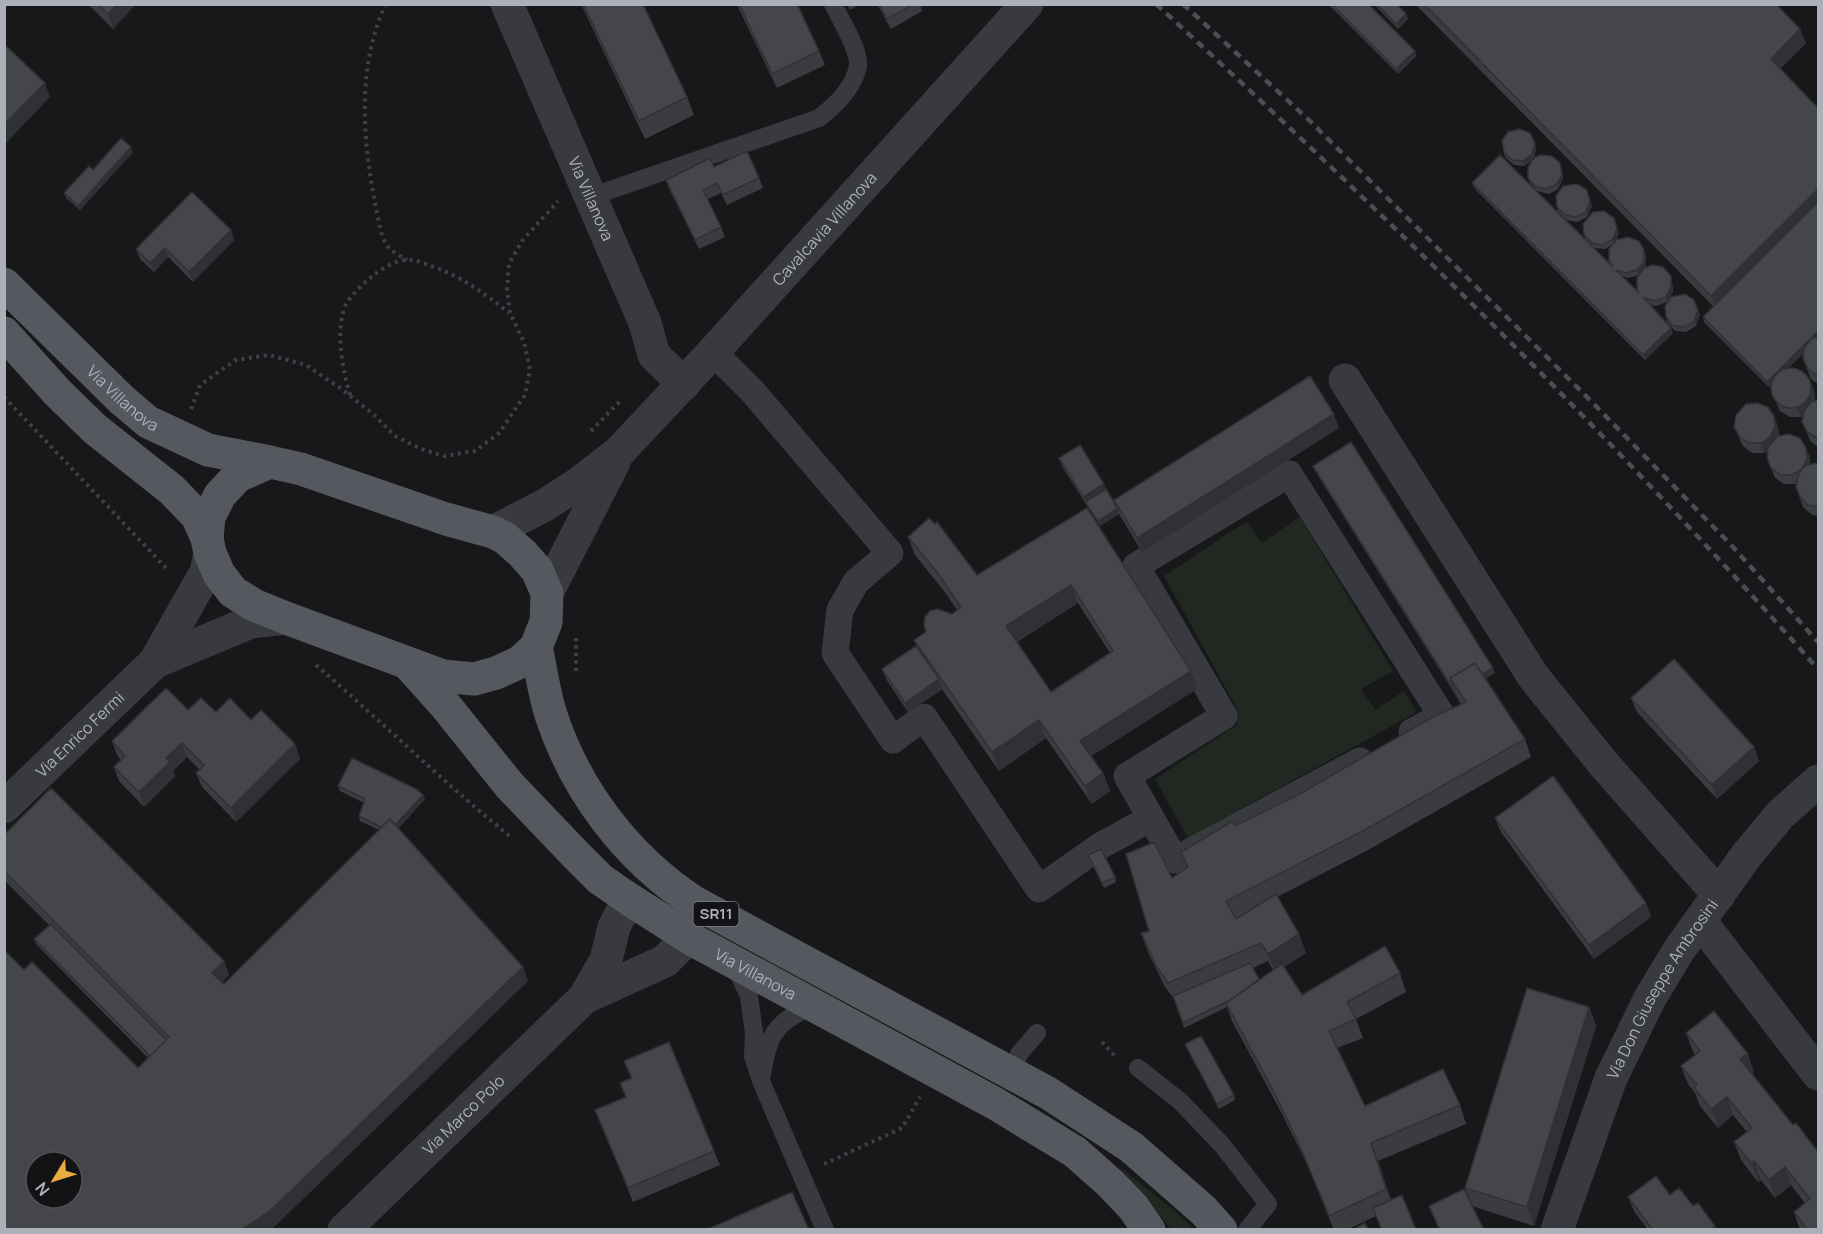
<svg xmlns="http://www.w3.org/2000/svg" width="1823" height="1234" font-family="Manrope,sans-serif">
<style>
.green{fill:#202821}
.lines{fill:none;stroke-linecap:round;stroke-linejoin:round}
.path{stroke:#3f4146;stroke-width:4;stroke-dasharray:3 4.5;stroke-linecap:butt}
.service{stroke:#393a3f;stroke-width:18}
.pedestrian{stroke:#393a3f;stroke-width:27}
.minor{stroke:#393a3f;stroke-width:33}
.tertiary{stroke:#393a3f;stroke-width:33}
.primary{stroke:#55585e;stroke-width:33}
.rail{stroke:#4c4e54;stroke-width:4.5;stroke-dasharray:8 6;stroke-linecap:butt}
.wall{fill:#3b3c40;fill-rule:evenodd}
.shaded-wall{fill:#303134}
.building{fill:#45464a;stroke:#303134;stroke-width:1.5;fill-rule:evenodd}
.labels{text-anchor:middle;stroke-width:6;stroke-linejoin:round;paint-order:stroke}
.shield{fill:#131315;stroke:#7d8188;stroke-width:1.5}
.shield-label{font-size:15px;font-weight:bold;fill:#abb0b9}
.street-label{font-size:16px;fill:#abb0b9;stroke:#131315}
</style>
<rect width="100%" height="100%" fill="#18181a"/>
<path class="green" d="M1300,517L1393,671L1361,689L1375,710L1404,691L1417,712L1188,838L1155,779L1237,725L1236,707L1164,576L1247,521L1262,543Z
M1118,1165L1172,1209L1194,1229H1171Z"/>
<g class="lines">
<path class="path" d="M386,4C356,66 363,143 376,208C379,220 380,237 388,247C392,252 401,256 407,260
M350,395C342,368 335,330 346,304C350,296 368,279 375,274C384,267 400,258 413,260C419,261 425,264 431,266C461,276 484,293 509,313
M4,397L169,571
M191,409L200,385L236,360L269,355L306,365L340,388L372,413L395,436L421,449L444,456L475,451L499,433L525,395L530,370L524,342L510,313L507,290L509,264L522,241L558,201
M591,431L621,400
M576,638V672
M316,665C382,722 444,783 512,838
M1102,1042L1116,1057
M824,1164L902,1128L920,1097"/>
<path class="service" d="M590,197L819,118C836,105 854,88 858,66C860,50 840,19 833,4
M735,966L749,996L754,1033L753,1056L761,1081L825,1230
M1138,1068L1180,1101L1222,1145L1268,1204L1247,1230
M1010,1073L1019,1054L1037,1033
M761,1079C769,1036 771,1024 814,1005"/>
<path class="pedestrian" d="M713,352L753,392L890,553L856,582L840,610L835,653L893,740L924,717L1039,889L1100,846L1151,818L1175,860L1360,761
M1151,818L1127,776L1224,716L1136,566L1289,474L1442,716L1412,732"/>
<g class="minor">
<path id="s1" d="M507,4L645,323L654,355L684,384"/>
<path d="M1345,380L1533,676L1602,762L1719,895"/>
<path d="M155,662L206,572L210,553"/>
<path id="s2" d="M4,807L155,662L251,622L286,618"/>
<path d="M1701,922L1818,1074"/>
<path d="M584,998L665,961L680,946L686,936"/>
<path id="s3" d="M344,1230L584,998L606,960L614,927L629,899"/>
<path id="s4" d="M1557,1230L1611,1078L1650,998L1679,950L1746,856L1780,815L1818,781"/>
</g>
<g class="tertiary">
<path id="s5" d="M493,532L545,505L579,483L619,452L713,352L1027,4"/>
<path d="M547,593L614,462"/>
</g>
<g class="primary">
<path id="s6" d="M4,284L122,400L148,422L208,450L270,462L301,469L446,519L493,532L505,538L522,553L537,570L547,593L546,622L536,647L520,662L496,673L474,679L443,676L286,618L254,605L233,592L219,574L210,553L207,538L209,517L220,495L238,476L270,462"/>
<path d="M4,333L57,392L95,429L172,490L197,516L207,538"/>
<path d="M536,647C541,669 544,693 551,715C576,791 627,858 694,902L1048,1093L1131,1147L1203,1210L1221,1230"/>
<path id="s7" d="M410,666L445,705L510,786L577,856L600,879L629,899L693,940L996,1104L1075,1152L1110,1183L1133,1207L1149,1230"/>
</g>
<path class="rail" d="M1156,4C1387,215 1611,435 1818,669
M1183,4L1309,120L1592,402L1733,547L1818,642"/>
</g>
<path class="wall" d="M88,4H136L113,29Z
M581,4H643L687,97L694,115L645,139Z
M797,4L819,51L825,65L777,88L737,5Z
M847,4H860L850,10Z
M877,4H920L922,11L891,29Z
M1328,4H1368L1415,51L1416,56L1398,74Z
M1374,4H1397L1406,14L1408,19L1398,29Z
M1415,4H1776L1806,43L1780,69L1818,108V384L1811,379L1803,359L1804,353L1787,369L1810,380L1814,390L1815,401L1818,400V447L1811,442L1802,422L1803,416L1801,417H1790L1780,411L1771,392L1772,384L1769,387L1704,322L1703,317L1713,306Z
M1536,148L1534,158L1560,163L1562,168L1563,179L1558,189L1549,194L1537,191L1530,183L1528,178L1532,160L1524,166L1514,165L1505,157L1504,152Z
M133,152L80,210L66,198L64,193L93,170Z
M714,167L759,178L763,188L727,205L721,193L708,199L721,227L725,237L699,249L669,189L666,180Z
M1472,183L1611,265L1609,261L1612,245L1605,249L1594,248L1586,240L1584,235L1619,233L1616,240L1644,250L1646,255V266L1645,268L1671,276L1672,281L1673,292L1667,302L1656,306L1649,304L1673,333L1645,360L1474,188ZM1639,275L1638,292L1622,276L1628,278Z
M1592,206L1587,217L1577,222L1566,220L1558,212L1557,207Z
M231,230L234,240L193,282L168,257L154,272L140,259L136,249Z
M1694,300L1700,315L1696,326L1686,332L1675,331L1667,322L1666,317Z
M1778,426L1779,436L1810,457V465L1818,463V516L1812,515L1803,507L1796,487V484H1784L1775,478L1767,458V451L1764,453H1752L1743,446L1734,427Z
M1339,428L1142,552L1119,514L1100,526L1063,468L1059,458L1106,489L1114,502Z
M1313,466L1493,668L1495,673L1485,679L1525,739L1531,757L1368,850L1277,897L1299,934L1306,953L1284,966L1302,995L1400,973L1406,992L1356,1019L1363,1038L1337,1048L1365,1106L1460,1105L1466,1124L1378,1161L1391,1200L1416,1230H1381L1376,1216L1346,1230H1334L1306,1162L1281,1112L1232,1021L1227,1007L1184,1028L1175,1001L1164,985L1148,952L1141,933L1149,931L1172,878L1187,867L1181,852L1298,795L1461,704L1315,471ZM1268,961L1273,970L1259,979L1253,968Z
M1087,508L1197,689L1091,756L1103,773L1110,791L1092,804L1046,738L999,771L942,689L908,712L886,679L882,669L917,647L914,640L957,610L944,591L915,555L908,537L977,575ZM1078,603L1110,653L1051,692L1017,642Z
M1631,698L1754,747L1759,761L1717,799L1637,712Z
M188,710L216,712L251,720L295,744L300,759L236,822L202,787L196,773L200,770L187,757L173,771L175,776L144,807L119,781L114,767L121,760L117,755L112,741Z
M338,786L425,799L398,829L528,981L275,1226L269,1230H4L24,970L138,1068L148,1058L36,944L34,939L49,925L4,880V835L224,961L229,975L222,982L224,984L379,830L360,821L359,816L364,803L340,791Z
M1495,818L1646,903L1651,917L1594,959L1501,832Z
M1088,855L1115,877L1116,882L1104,888Z
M1589,1007L1596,1026L1534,1226L1472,1206L1484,1230H1439L1429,1206L1471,1203L1465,1188Z
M1686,1033L1754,1072L1752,1074L1793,1125L1818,1230H1800L1794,1212L1805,1203L1791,1185L1775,1198L1761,1180L1758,1182L1741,1160L1734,1142L1747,1132L1733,1115L1718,1128L1700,1106L1695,1093L1688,1084L1681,1066L1695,1055L1693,1051Z
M1185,1044L1234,1095L1235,1100L1219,1109Z
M624,1061L714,1151L720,1165L633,1202L595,1110L626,1097L620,1083L631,1079Z
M1670,1195L1693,1206L1715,1226L1717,1230H1648L1634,1211L1628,1197Z"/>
<path class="shaded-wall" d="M117,4H136L113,29L108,14Z
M1406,14L1408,19L1398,29L1396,24Z
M1800,29L1806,43L1776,73L1771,59Z
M1415,51L1416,56L1398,74L1396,69Z
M45,83L50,97L6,143L4,139V125Z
M1535,143L1536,148L1534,159L1524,166L1523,161Z
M131,147L133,152L80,210L78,206Z
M1560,163L1563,179L1558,189L1557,184Z
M1818,189V208L1716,310L1711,296Z
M1587,190L1592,206L1587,217L1586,212Z
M1615,222L1619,233L1614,244L1613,239Z
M231,230L234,240L193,282L189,272Z
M165,248L168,257L154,272L150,263Z
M1644,250L1646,255V266L1639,275L1637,270Z
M1671,276L1672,281L1673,292L1667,302L1666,297Z
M1698,310L1700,315L1696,326L1694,321Z
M1671,328L1673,333L1645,360L1643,355Z
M1818,331V338L1769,387L1767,382Z
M1810,380L1814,390L1815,401L1810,411L1801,417L1797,408Z
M1334,414L1339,428L1142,552L1137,538Z
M1774,416L1778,426L1779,437L1774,447L1764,453L1761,443Z
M1806,448L1810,457L1811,469H1802Z
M1104,484L1108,493L1085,502L1083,497Z
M1117,509L1119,514L1100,526L1098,521Z
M1071,585L1078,603L1012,644L1006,626Z
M1493,668L1495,673L1461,694L1458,690Z
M1191,671L1197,689L1087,759L1080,741Z
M939,679L943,689L908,712L905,703Z
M1039,720L1046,738L999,771L992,752Z
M182,743L187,757L173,771L175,776L144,807L139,792L166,758Z
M295,744L300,759L236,822L231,808Z
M1754,747L1759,761L1717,799L1712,785Z
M1103,773L1110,791L1092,804L1085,786Z
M423,795L425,799L391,836L390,831Z
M1646,903L1651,917L1594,959L1589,945Z
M1299,934L1306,953L1275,973L1268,954Z
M224,961L229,975L218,987L212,973Z
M523,967L528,981L275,1226L269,1230H241Z
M1589,1007L1596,1026L1534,1226L1527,1207Z
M1748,1054L1754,1072L1747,1078L1740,1059Z
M1727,1097L1733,1115L1718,1128L1711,1109Z
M1371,1143L1378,1161L1393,1208L1386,1189Z
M1754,1161L1761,1180L1758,1182L1752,1164Z
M1785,1167L1791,1185L1775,1198L1769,1180Z"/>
<path class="building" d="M98,4H117L108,14Z
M583,4H643L687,97L639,121Z
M739,4H797L819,51L772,74Z
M879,4H914L887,19Z
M1331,4H1368L1415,51L1396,69Z
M1377,4H1397L1406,14L1396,24Z
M1424,4H1776L1800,29L1771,59L1818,108V189L1711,296Z
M4,44L45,83L4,125Z
M1519,129L1530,133L1535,143L1532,154L1523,161L1512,160L1504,152L1502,141L1508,132Z
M121,138L131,147L78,206L64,193L89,166L93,170Z
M747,151L759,178L723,195L717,183L703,190L721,227L695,240L666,180L710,158L714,167Z
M1500,155L1613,267L1609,261V249L1616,240L1628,237L1639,241L1644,250V262L1637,270L1626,273L1616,270L1639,293L1637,289V278L1644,268L1652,265L1663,267L1671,276V287L1666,297L1655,301L1644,298L1671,328L1643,355L1472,183Z
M1540,155L1552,156L1560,163L1562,174L1557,184L1547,189L1536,187L1528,178V167L1534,158Z
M1577,184L1587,190L1590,201L1586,212L1576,217L1565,215L1557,207L1556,196L1563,186Z
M192,192L231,230L189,272L165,248L150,263L136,249Z
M1818,202V331L1767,382L1703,317Z
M1604,211L1614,218L1617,228L1613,239L1603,245L1592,243L1584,235L1583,224L1593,212Z
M1685,294L1694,300L1698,310L1694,321L1685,327L1673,326L1666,317L1665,306L1671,297Z
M1818,337V376L1808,369L1803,359L1804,348L1811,339Z
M1771 388a20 20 0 1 1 40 0a20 20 0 1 1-40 0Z
M1310,376L1334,414L1137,538L1114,500Z
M1818,400V438H1817L1807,432L1802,422L1804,411L1811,402Z
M1757,403L1768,407L1774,416L1775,427L1770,437L1761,443H1749L1740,437L1734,427L1736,415L1746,404Z
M1789,434L1800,438L1806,448L1807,459L1802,469L1792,475H1781L1771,468L1767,458L1768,447L1778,436Z
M1351,442L1493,668L1482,674L1475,663L1450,678L1455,692L1313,466Z
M1080,445L1104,484L1083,497L1059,458Z
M1818,463V507L1808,505L1800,497L1796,487L1798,476L1802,469L1807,465Z
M1106,489L1114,502L1117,509L1098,521L1085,502Z
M1087,508L1191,671L1080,741L1103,773L1085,786L1039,720L992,752L914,640L926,632L924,625L925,617L930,611L937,609L952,614L961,607L937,572L908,537L929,518L935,524L937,522L977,575ZM1071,585L1113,651L1051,692L1006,626Z
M916,646L939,679L905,703L882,669Z
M1674,659L1754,747L1712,785L1631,698Z
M1475,663L1525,739L1361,832L1226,901L1236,919L1276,894L1299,934L1268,954L1261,943L1168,983L1157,967L1141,933L1149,931L1126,854L1154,842L1172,878L1188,867L1181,852L1233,821L1235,826L1298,795L1431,718L1466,702L1450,678Z
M166,688L188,710L201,698L216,712L230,698L251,720L261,710L295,744L231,808L196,773L204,765L182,743L166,758L170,762L139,792L114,767L125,756L112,741Z
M352,758L416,789L423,795L395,825L390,819L381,827L359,816L365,799L338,786Z
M1553,776L1646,903L1589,945L1495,818Z
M51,788L224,961L212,973L224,984L390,819L523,967L270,1211L241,1230H4V950L24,970L32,962L138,1068L169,1037L4,871V835ZM36,1162H72V1198H36Z
M1101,849L1115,877L1102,883L1088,855Z
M51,924L166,1040L150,1056L34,939Z
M1385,946L1400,973L1347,1002L1356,1019L1329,1031L1365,1106L1443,1069L1460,1105L1371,1143L1386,1189L1329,1216L1299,1144L1275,1094L1226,1003L1282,964L1302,995Z
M1250,963L1259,979L1230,1000L1183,1023L1173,996Z
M1527,988L1589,1007L1527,1207L1465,1188Z
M1714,1011L1748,1054L1740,1059L1793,1125L1796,1123L1818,1152V1230H1808L1794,1212L1810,1199L1785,1167L1769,1180L1754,1161L1752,1164L1734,1142L1752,1128L1727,1097L1711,1109L1694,1088L1697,1085L1681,1066L1700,1051L1686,1033Z
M1201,1036L1234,1095L1217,1104L1185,1044Z
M669,1042L714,1151L628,1188L595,1110L626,1097L620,1083L632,1078L624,1061Z
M1656,1176L1670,1195L1679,1188L1693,1206L1698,1203L1715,1226L1710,1230H1653L1628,1197Z
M1464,1189L1484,1230H1440L1429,1206Z
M792,1192L809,1230H706Z
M1402,1195L1416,1230H1382L1373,1208Z
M1365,1223L1368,1230H1352Z"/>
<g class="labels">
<rect class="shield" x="693.5" y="902" width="45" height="24" rx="4.5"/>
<g class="shield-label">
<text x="716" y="919">SR11</text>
</g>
<g class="street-label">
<text dy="6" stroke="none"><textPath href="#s1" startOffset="212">Via Villanova</textPath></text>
<text dy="6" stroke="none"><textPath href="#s5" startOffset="453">Cavalcavia Villanova</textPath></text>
<text dy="6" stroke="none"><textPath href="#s6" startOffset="165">Via Villanova</textPath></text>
<text dy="6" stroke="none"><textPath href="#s2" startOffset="105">Via Enrico Fermi</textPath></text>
<text dy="6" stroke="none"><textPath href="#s7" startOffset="468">Via Villanova</textPath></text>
<text dy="6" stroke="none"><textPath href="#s4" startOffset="264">Via Don Giuseppe Ambrosini</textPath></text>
<text dy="6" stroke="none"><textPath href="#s3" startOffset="166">Via Marco Polo</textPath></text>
</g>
</g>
<rect width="1823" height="1234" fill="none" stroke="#abb0b9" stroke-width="12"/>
<g transform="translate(54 1180) rotate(232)"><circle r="28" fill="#131315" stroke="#505257" stroke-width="1.5"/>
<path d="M0-4.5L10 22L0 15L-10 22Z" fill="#eaac40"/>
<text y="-9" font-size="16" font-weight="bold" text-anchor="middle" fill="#abb0b9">N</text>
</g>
</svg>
